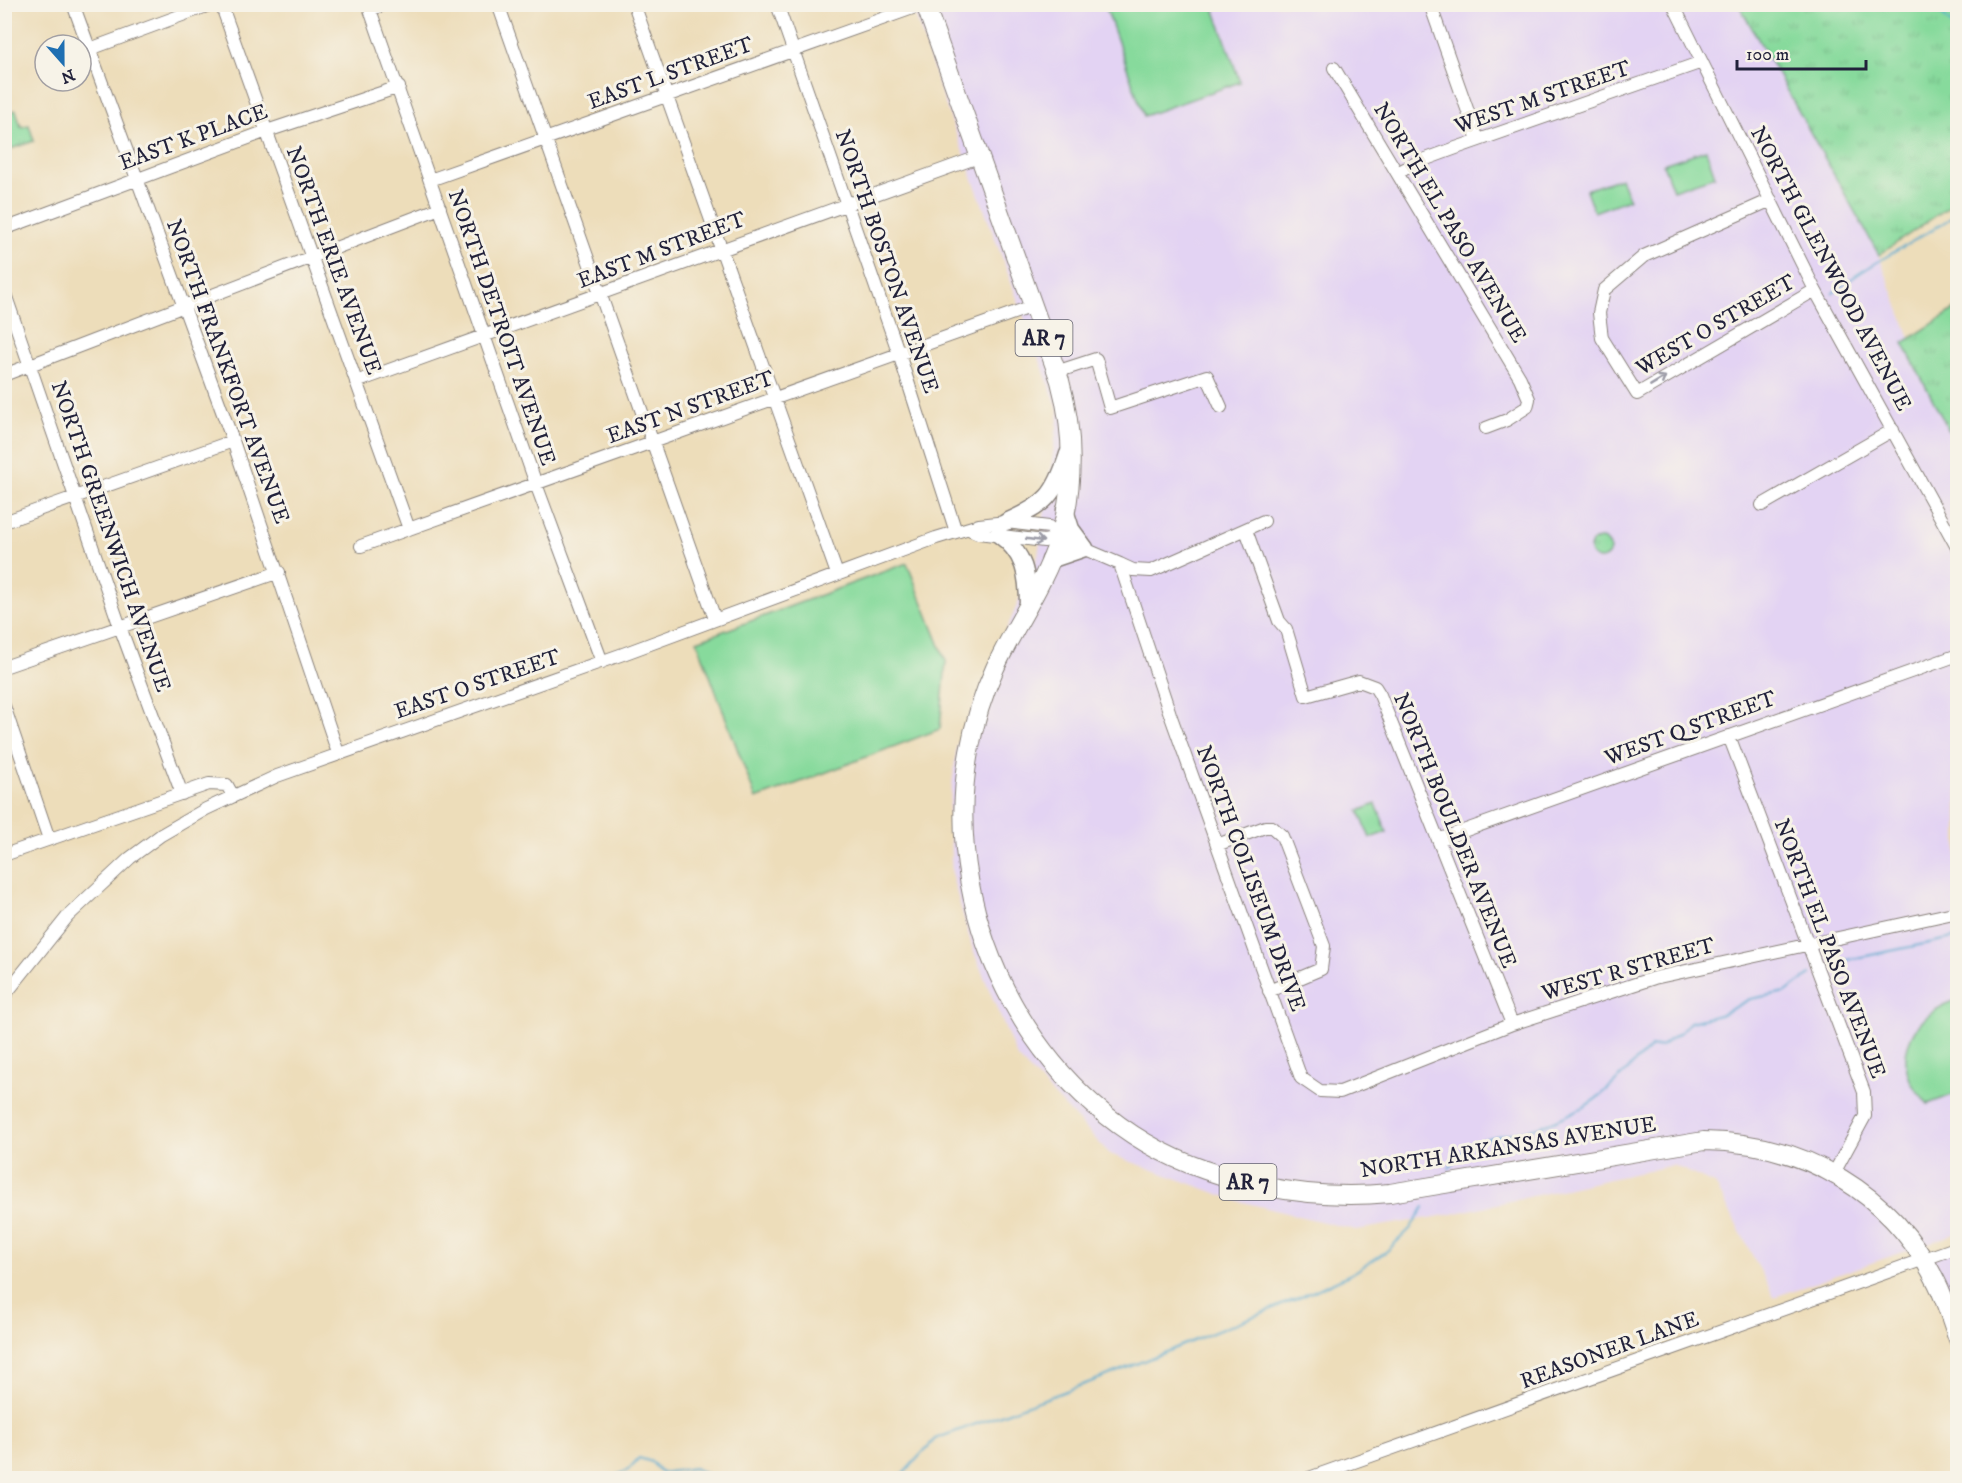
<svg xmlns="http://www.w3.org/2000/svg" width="1962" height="1483" font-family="'IM FELL DW Pica',serif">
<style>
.built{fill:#e3d3f3}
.grass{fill:url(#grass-tufts);stroke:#547e6c;stroke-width:1.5}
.pitch{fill:#87da9c;stroke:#547e6c;stroke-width:1.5}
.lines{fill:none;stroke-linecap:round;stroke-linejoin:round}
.stream{stroke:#52a8ce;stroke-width:2}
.minor-casing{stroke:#88807a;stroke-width:14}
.major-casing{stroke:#88807a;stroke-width:19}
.highway-casing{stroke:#88807a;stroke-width:20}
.minor{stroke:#fff;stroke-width:12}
.major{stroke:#fff;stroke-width:16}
.highway{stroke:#fff;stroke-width:18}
.oneway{stroke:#9c9ca7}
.labels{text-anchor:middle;stroke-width:6;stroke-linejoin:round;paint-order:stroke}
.shield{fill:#f7f3e8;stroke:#62616f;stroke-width:1.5}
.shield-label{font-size:21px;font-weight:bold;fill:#22223b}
.street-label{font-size:22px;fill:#22223b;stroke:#f7f3e8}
</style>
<defs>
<pattern id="grass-tufts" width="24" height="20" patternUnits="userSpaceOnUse" patternTransform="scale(1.5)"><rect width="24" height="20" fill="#87da9c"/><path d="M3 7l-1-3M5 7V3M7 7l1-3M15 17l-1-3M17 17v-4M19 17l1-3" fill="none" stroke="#74bb87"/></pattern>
</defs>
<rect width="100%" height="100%" fill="#f7f3e8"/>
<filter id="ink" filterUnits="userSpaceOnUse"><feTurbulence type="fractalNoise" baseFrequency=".0167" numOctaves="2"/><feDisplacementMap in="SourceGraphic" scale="12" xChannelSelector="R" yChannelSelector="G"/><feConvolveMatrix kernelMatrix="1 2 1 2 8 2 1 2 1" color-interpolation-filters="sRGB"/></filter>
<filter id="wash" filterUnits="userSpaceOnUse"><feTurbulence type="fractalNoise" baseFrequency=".008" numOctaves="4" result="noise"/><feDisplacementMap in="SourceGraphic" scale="24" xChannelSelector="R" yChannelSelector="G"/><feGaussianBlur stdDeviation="1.35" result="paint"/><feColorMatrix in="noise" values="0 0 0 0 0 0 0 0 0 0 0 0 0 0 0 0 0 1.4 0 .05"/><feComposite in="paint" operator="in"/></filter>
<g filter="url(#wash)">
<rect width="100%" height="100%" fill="#edddba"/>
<path class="built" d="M912,5H1764L1865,219L1935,404L1957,448V1233L1774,1297L1716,1185L1673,1165L1447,1215L1356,1230L1235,1200L1110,1154L1017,1057L973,950L952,876L949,810L957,746L1038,556L1059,412L942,95Z
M1957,1247V1339L1924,1259Z"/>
<path class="grass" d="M1739,5H1957V201L1879,255Z
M16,110L21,127L29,125L34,141L5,151V114Z
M1957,308V446L1903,343Z
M1590 549a10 10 0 1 1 20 0a10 10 0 1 1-20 0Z"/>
<path class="pitch" d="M1105,5H1213L1240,82L1144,116Z
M1706,150L1715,176L1673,190L1663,164Z
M1621,178L1629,199L1594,212L1586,190Z
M907,563L946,661L940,729L756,799L697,641Z
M1376,804L1387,832L1370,838L1359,811Z
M1957,1000V1093L1928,1104C1923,1098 1915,1090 1911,1082C1894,1044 1923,1011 1957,1000Z"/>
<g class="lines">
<path class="stream" d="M1932,4L1958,31
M1833,293C1871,261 1917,242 1958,213
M1842,961L1958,937
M1449,1168C1470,1134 1494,1138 1527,1130C1546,1125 1565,1117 1583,1107C1606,1095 1631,1065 1651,1047L1661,1046L1681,1032L1690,1022L1720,1015L1750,999L1786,992L1810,975
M586,1478H600
M611,1478L628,1470L639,1458L652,1462L661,1473L694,1468L714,1478
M889,1478L904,1473L935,1439L1104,1377L1301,1297L1353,1273L1387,1251L1410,1229L1424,1207"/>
</g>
</g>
<g filter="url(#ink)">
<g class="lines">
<g class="minor-casing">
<path id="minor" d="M73,4L233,441L338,753
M221,4L409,529
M368,4L536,484L602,662
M498,4L715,619
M634,4L837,574
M777,4L899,354L956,532
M1430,4L1478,140
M1673,4L1815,290L1958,549
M370,10L385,4
M90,49L212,4
M1334,68L1520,378L1529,399L1527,407L1507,420L1486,428
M1397,173L1418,162L1456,148L1702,62
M430,180L924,4
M1771,200L1644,256L1604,290L1599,313L1602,338L1637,394L1815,290
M4,229L267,131L399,87
M4,291L120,627L182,794
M1056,372L1096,359L1110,408L1207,376L1221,407
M4,375L440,208
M356,382L981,156
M1762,505L1893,430
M4,522L233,441
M969,529L978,533L1044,541L1059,538
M1246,530L1279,621L1286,629L1306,696L1359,681L1375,687L1380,695L1512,1024
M361,546L1033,306
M1120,564L1133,570L1151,571L1264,521
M4,667L279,572
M4,706L49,839
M1729,736L1864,1092L1865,1116L1834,1173
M1438,840L1958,655
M1217,845L1265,827H1272L1282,836L1324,946L1321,969L1269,991
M4,855L209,784L227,785L233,796
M4,996L68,916L130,858L161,835L206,809L277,776L623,654L936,538L979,525L1006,522L1049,527L1059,538L1120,564L1170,714L1301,1078L1320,1091L1340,1092L1512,1024L1654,978L1958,912
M1309,1478L1958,1247"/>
</g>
<g class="major-casing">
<path id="major" d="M1006,522C1046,505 1055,495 1068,454
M998,534C1025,553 1028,575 1028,607
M1050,560L1085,548L1071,529L1065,510"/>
</g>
<g class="highway-casing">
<path id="highway" d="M925,4L1060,381C1074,432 1075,488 1059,539C1044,585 1015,625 995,668C983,694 974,724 969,752C938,922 1038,1113 1205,1170C1265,1191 1326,1199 1390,1193L1704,1141C1805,1142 1892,1193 1937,1283C1946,1301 1951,1320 1958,1339"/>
</g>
<use href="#minor" class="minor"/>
<use href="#major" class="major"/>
<use href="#highway" class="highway"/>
</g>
<defs><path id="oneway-shaft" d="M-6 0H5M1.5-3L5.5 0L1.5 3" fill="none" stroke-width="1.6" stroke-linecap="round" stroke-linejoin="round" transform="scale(1.5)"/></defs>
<g class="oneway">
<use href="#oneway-shaft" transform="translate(1658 381) rotate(-31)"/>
<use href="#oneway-shaft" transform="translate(1035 540) rotate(8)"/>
</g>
</g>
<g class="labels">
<g class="shield">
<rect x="1015.5" y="320" width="57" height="36" rx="4.5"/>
<rect x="1219.5" y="1164" width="57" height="36" rx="4.5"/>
</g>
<g class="shield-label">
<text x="1044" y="345">AR 7</text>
<text x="1248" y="1189">AR 7</text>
</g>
<g class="street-label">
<text transform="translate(670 72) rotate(-20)" y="8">EAST L STREET</text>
<text transform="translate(1542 96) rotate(-19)" y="8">WEST M STREET</text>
<text transform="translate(193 136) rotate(-20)" y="8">EAST K PLACE</text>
<text transform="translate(1451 222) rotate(59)" y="8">NORTH EL PASO AVENUE</text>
<text transform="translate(661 249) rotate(-21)" y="8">EAST M STREET</text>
<text transform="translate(335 260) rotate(70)" y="8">NORTH ERIE AVENUE</text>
<text transform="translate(888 261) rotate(71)" y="8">NORTH BOSTON AVENUE</text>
<text transform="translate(1832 268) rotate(62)" y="8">NORTH GLENWOOD AVENUE</text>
<text transform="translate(1715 324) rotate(-30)" y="8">WEST O STREET</text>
<text transform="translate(503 327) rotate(71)" y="8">NORTH DETROIT AVENUE</text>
<text transform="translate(229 371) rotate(70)" y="8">NORTH FRANKFORT AVENUE</text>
<text transform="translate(690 406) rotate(-20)" y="8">EAST N STREET</text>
<text transform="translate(112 536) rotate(71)" y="8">NORTH GREENWICH AVENUE</text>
<text transform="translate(477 683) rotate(-19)" y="8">EAST O STREET</text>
<text transform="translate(1690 727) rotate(-20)" y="8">WEST Q STREET</text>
<text transform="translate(1456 830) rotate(68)" y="8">NORTH BOULDER AVENUE</text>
<text transform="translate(1252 878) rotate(70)" y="8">NORTH COLISEUM DRIVE</text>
<text transform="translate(1831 948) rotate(69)" y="8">NORTH EL PASO AVENUE</text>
<text transform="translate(1628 968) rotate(-16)" y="8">WEST R STREET</text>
<text transform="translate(1508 1146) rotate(-9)" y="8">NORTH ARKANSAS AVENUE</text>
<text transform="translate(1609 1349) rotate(-20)" y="8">REASONER LANE</text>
</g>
</g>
<rect width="1962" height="1483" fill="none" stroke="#f7f3e8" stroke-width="24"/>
<g transform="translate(63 63) rotate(159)"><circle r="28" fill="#f7f3e8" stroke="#a29fa3" stroke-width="1.5"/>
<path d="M0-4.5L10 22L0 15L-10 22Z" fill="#1f6fb2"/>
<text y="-9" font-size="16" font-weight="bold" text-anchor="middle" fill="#22223b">N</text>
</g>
<path d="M1737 60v9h129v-9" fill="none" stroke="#22223b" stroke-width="3"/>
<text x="1746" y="60" font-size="18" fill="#22223b" stroke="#f7f3e8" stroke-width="4.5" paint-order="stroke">100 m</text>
</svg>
